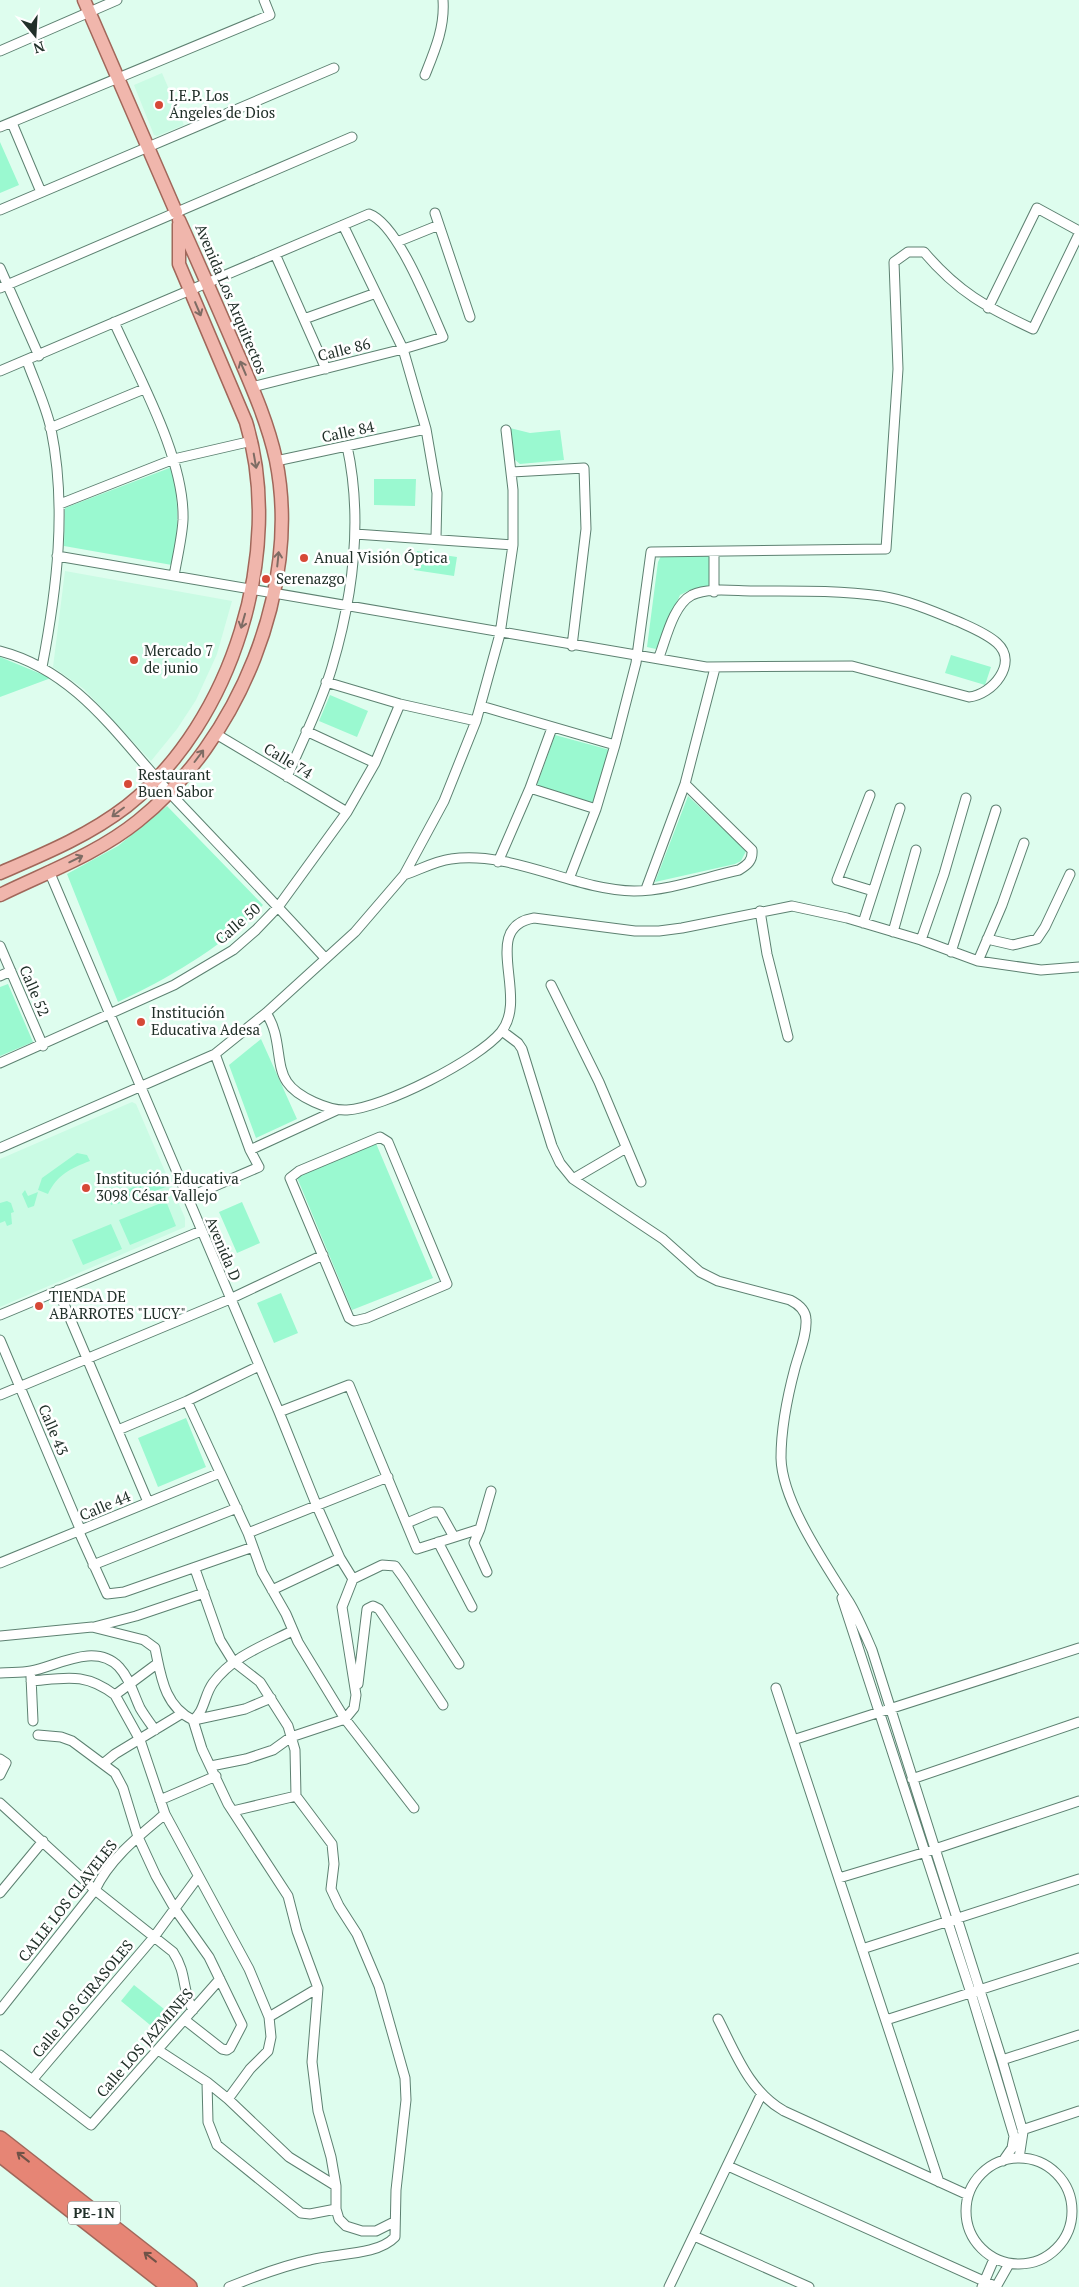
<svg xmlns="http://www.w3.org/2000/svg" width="1079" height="2287" font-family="'PT Serif',serif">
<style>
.built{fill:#cafbe4}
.green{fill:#9af9d0}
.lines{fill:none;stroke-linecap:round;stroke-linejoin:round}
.street-casing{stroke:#5d8171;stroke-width:11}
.primary-casing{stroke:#a1675a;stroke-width:15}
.highway-casing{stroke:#a1675a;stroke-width:18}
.street{stroke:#fff;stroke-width:9}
.primary{stroke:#f0b6ac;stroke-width:12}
.highway{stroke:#e68575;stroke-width:15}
.oneway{stroke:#7e6c64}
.oneway2{stroke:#705247}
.poi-dot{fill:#d64937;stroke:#fff;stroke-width:2}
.labels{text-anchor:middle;stroke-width:5;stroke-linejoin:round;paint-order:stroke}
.shield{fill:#fff;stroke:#646e69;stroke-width:1}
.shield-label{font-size:14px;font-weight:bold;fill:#213029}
.poi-label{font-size:15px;fill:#213029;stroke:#fff;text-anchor:start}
.street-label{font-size:15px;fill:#213029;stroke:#fff}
</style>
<rect width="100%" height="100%" fill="#defdee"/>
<path class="built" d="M162,73L184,125L157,136L154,135L134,85Z
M65,571L232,601L217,654L196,700L177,729L151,761L84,689L53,667Z
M132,1102L136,1104L185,1218V1227L0,1307V1159Z"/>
<path class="green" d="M0,142L19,185L0,193Z
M510,428L530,433L560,430L564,460L520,464L514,459Z
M172,467C179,503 179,529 172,565L64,546L65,508Z
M374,479H416L415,506L374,505Z
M417,551L457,557L454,576L414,570Z
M661,556H711L710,587L692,589L680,595L656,649L647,647L658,562Z
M951,655L991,667L985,685L945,673Z
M0,657L51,678L0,697Z
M330,695L368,711L357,737L319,721Z
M555,735L610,750L593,803L537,785Z
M688,796L741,846L746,851L741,861L735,864L655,882Z
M167,806L263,905C222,947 171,977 118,1002L67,874L118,846Z
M8,984L33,1042L0,1056V987Z
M261,1039L297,1119L256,1138L229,1065Z
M375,1141L433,1278L352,1310L296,1175Z
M77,1153L87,1155L90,1161C71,1168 57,1175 48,1194L38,1190L42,1178Z
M163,1176L166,1187L149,1193L145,1182Z
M140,1184L143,1192L118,1204L117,1202L111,1205L109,1198Z
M25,1190L28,1196L38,1192L34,1206L28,1208L22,1194Z
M7,1201L11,1203L14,1212L11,1213L12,1224L7,1226L5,1221L0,1223V1203Z
M166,1201L176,1226L130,1245L119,1220Z
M242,1202L260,1243L237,1253L219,1212Z
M111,1224L122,1249L83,1265L72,1240Z
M281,1293L298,1333L274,1343L257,1303Z
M186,1418L206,1467L158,1487L138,1438Z
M134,1985L169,2013L155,2029L121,2001Z"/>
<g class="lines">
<g class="street-casing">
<path id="street" d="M0,51L117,0
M425,75C435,50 445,27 443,0
M12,123L41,192
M0,127L270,15L264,0
M0,210L334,68
M435,213L470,317
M343,225L403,349L426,429L437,493L436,538
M397,242L439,225
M275,254L326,369
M0,268L39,356
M0,288L352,137
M988,308L1037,208L1079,231
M304,319L376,293
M114,322C139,378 185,459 183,520C182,538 177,558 174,576
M27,361C35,383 46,406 51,429C67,507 57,589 42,667
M0,371L369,214C398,224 430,308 443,337L403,349L252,387
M50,428L144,389
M276,461L426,429
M512,472L584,468L586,529L572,646
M60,504L174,459L252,441
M355,534L513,545
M57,556L706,667L852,666L969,697C992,695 1019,663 997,643C986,633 970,627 957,621C933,611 907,600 881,596C839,590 795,591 753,591C734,591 709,587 692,595C673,605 666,639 659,657
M714,592V553
M0,651C77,671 118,737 169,792C221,847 274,902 325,958
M326,682L400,704L476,721
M481,706L615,745
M306,731L375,763
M216,734L347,812
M287,777C302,741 321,705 332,667C353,596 363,519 347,446
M530,788L596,809
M870,795L837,880L873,891
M498,862L530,788L552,728
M49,871L279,1412L316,1504L340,1558L353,1579
M404,875C419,870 435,861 451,859C511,850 574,890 634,891C668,891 706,877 739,870C747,865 753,861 752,850L685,784
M569,879L596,809L615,745L636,663L651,552L886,549L898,369L894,262L908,252H924C958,292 986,307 1033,329L1079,234
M646,889L685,784L715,668
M760,911L767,954L788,1037
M863,923L900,808
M893,932L916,850
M987,939L1013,945L1037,939L1045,927L1070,874
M921,940L944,874L966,798
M0,946L43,1046
M951,952L996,810
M978,961L1002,905L1024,843
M0,976L11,971
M551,985L599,1082L641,1182
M266,1013C282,1036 275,1065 287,1082C297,1097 329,1111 347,1110C383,1108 478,1060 501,1032C530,997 479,927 534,918L635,931H659L682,928L792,906L847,918L921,940L978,961L1041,970L1079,967
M502,1031L518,1043L522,1049L552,1146L560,1163L573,1179L663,1239L700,1272L718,1281L790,1300C798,1304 806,1310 806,1320C807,1335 799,1353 795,1368C787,1398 781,1427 781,1458C782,1502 826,1565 849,1602C858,1617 865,1634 872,1650L1002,2060L1023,2132L1019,2158
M0,1063L174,985L233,950L256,930L278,907L347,812L375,763L400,704
M380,1137L388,1142L447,1284L367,1318L354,1321L349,1318L290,1178L299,1171Z
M0,1148L215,1054L266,1013L355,932L404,875L444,801L476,721L500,634L513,545V490L506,430
M250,1150L337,1110
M573,1179L626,1148
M187,1198L259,1167L250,1150L215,1054
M58,1290L148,1502
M0,1315L201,1231
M0,1340L81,1531
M0,1395L230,1299L323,1255
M187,1401L248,1533L262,1572L286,1614L298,1642L345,1719L414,1808
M279,1412L349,1385L417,1549L480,1529L491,1491
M118,1430L187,1401L259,1366
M407,1523L433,1512H440L454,1537
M480,1529L474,1543L487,1572
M79,1532L107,1594L124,1592L253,1547
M248,1533L388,1477
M438,1542L472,1607
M0,1563L220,1473
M93,1565L237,1508
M195,1569L220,1640L233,1661L260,1682L288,1726L295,1750L296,1796L332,1844L334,1864L331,1889L339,1906L357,1934L379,1986L405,2078L406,2100L396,2190L395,2237C377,2256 335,2253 310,2260C282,2266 256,2276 229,2287
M272,1590L340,1558
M842,1598L971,1993L1014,2136L1012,2148L1003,2161
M94,1627L136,1616L204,1593
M0,1636L92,1627L144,1640L155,1648C161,1676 164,1706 193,1720L202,1749L228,1804L288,1896L297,1931L318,1988L312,2062L318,2111L331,2157L336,2186V2209L339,2219L346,2226L362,2231H376L394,2222
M158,1663L115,1695L140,1740L165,1814L249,1969L269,2017L271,2037L268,2051L250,2069L228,2099
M0,1673C10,1672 21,1673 31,1671C57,1666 95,1642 119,1667C130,1679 133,1693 140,1708C144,1715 150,1723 155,1730
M31,1677L33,1721
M31,1681C66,1678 85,1672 115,1695
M358,1684L367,1609L373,1606L379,1609L443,1705
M776,1688L939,2182
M193,1720C205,1711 204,1695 213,1683C233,1656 263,1646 292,1631
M194,1720L245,1709L271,1698
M38,1735L61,1737L72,1741L115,1773L123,1788L138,1837L156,1876L175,1909L209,1957L242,2025L230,2048L227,2050L222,2049L185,2020
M793,1740L1079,1648
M0,1759L6,1763L0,1775
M104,1763L115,1754L181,1714
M211,1766L246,1759L273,1750L291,1737L345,1719L354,1708L356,1695L342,1607L353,1579L382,1565L395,1566L403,1577L459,1664
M912,1779L1079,1722
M160,1800L216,1776
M0,1803L95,1890L173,1952C188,1975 181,1989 193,2010
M233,1811L296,1796
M839,1878L926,1852L1079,1801
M0,1893L43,1841
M862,1949L1079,1879
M0,2010L95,1890C110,1858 139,1836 165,1814
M269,2017L318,1988
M718,2019C736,2054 749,2091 784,2111L968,2195
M886,2020L1079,1958
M158,2050L207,2082L228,2099L289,2157L336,2186
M0,2055L91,2125L220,1979
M1002,2060L1079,2035
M33,2079L154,1937L198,1877
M207,2082L208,2122L217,2145L301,2213L310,2214L336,2209
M1022,2130L1079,2111
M966 2211a53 53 0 1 1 106 0a53 53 0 1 1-106 0Z
M728,2166L997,2287
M694,2236L809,2287
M669,2287L761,2095
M982,2287L994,2259
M996,2287L1009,2264"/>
</g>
<g class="primary-casing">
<path id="primary" d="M84,0L176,212
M0,873C44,854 88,836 127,806C233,722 285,551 246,422L179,264V224
M0,895C47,872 97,854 138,821C238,741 302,588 276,460C268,423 252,387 237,352C218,308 199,264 179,220"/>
</g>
<g class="highway-casing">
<path id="highway" d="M0,2139L189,2287
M0,2154L170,2287"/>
</g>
<use href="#street" class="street"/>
<use href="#primary" class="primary"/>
<use href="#highway" class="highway"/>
</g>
<defs><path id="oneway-shaft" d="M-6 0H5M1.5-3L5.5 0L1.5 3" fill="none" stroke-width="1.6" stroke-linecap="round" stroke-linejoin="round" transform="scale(1.25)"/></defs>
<g class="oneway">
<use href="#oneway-shaft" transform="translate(198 309) rotate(67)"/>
<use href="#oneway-shaft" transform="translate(243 368) rotate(-113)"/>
<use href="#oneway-shaft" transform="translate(255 461) rotate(80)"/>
<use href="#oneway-shaft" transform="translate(278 559) rotate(-84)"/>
<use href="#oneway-shaft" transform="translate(243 621) rotate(106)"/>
<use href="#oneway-shaft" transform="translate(199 756) rotate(-53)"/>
<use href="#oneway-shaft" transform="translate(118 812) rotate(143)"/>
<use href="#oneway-shaft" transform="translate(76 859) rotate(-26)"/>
</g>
<g class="oneway2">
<use href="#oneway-shaft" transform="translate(23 2157) rotate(-142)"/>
<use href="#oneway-shaft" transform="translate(150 2257) rotate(-142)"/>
</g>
<g class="poi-dot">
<circle cx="159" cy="105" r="5"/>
<circle cx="304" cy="558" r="5"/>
<circle cx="266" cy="579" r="5"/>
<circle cx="134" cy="660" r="5"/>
<circle cx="128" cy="784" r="5"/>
<circle cx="141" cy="1022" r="5"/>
<circle cx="86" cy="1188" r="5"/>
<circle cx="39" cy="1306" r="5"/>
</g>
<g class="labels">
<rect class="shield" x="68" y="2201.5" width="52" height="23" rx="4"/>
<g class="shield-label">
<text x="94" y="2218">PE-1N</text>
</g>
<g class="poi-label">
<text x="169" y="101">I.E.P. Los<tspan x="169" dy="17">Ángeles de Dios</tspan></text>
<text x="314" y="563">Anual Visión Óptica</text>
<text x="276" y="584">Serenazgo</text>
<text x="144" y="656">Mercado 7<tspan x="144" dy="17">de junio</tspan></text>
<text x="138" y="780">Restaurant<tspan x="138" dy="17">Buen Sabor</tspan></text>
<text x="151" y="1018">Institución<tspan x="151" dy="17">Educativa Adesa</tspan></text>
<text x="96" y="1184">Institución Educativa<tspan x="96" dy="17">3098 César Vallejo</tspan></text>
<text x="49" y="1302">TIENDA DE<tspan x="49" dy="17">ABARROTES "LUCY"</tspan></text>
</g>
<g class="street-label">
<text transform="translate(231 299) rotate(67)" y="5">Avenida Los Arquitectos</text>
<text transform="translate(344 350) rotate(-14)" y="5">Calle 86</text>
<text transform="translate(348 432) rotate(-12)" y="5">Calle 84</text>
<text transform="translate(288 761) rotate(31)" y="5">Calle 74</text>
<text transform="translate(238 924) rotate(-41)" y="5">Calle 50</text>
<text transform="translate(34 991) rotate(67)" y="5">Calle 52</text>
<text transform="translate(223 1249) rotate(67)" y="5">Avenida D</text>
<text transform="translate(53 1430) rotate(67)" y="5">Calle 43</text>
<text transform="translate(105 1506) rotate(-23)" y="5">Calle 44</text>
<text transform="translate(68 1901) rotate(-52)" y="5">CALLE LOS CLAVELES</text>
<text transform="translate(83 1999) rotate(-50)" y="5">Calle LOS GIRASOLES</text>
<text transform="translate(145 2043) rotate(-49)" y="5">Calle LOS JAZMINES</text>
</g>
</g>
<g transform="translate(35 35) rotate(162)" stroke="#ffffff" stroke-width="4" paint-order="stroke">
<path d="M0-4L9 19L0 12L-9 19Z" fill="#213029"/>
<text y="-8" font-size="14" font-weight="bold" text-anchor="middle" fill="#213029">N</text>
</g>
</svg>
